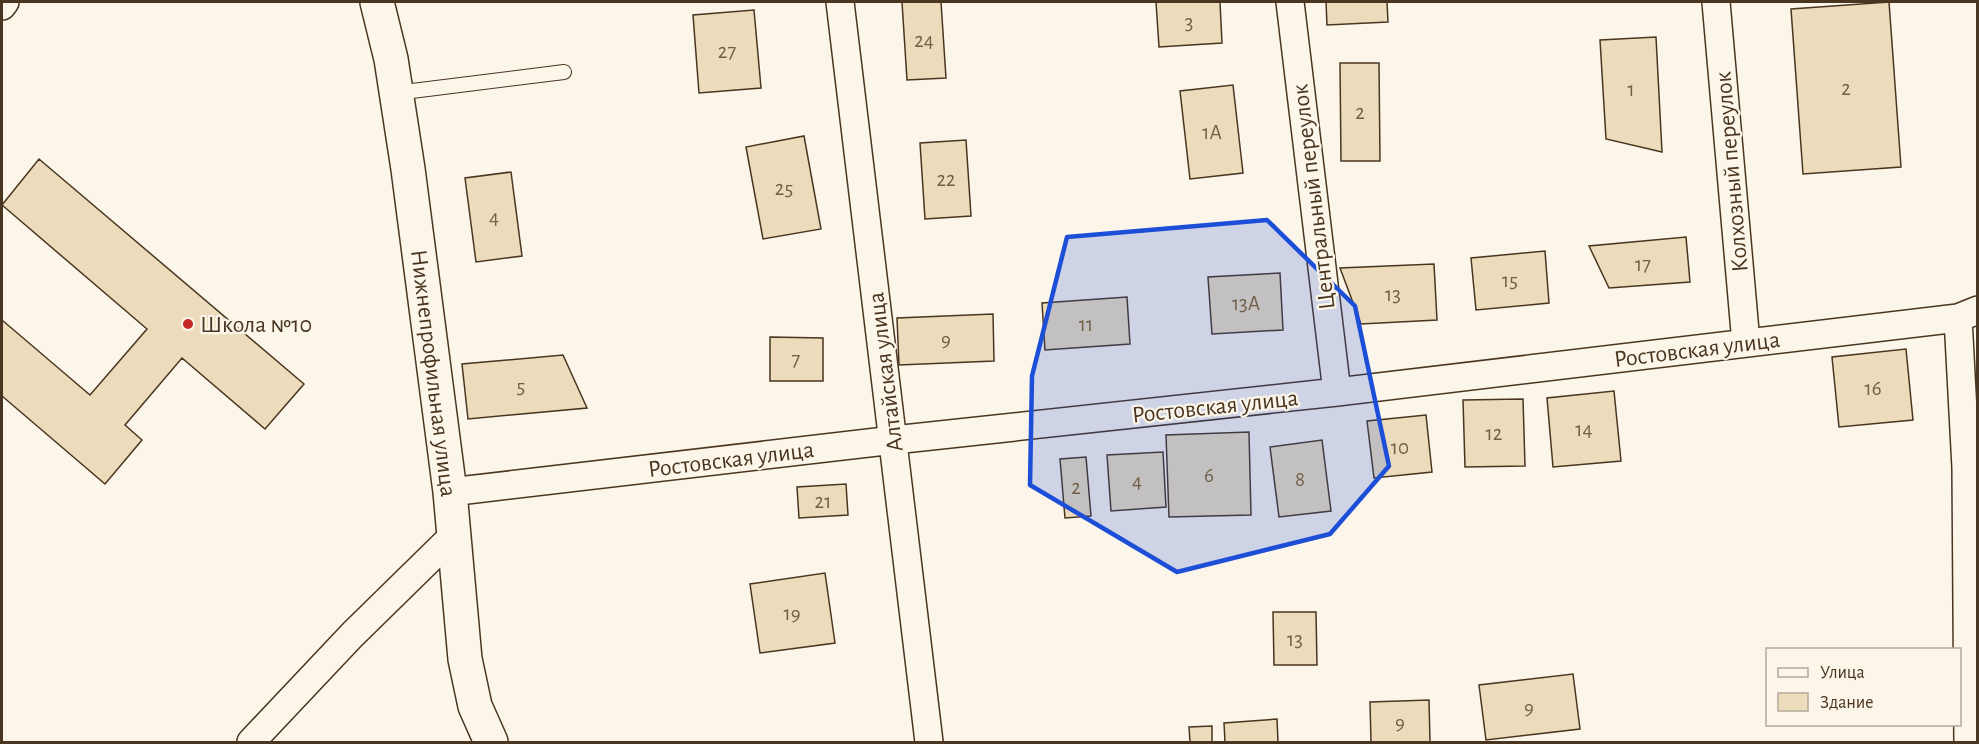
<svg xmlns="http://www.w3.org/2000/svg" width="1979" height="744" font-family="'Alegreya Sans',sans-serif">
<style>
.building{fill:#ecdcbc;stroke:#4a3520;stroke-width:1.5}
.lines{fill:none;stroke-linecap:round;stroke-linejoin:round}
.service-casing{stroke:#4a3520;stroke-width:16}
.minor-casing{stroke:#4a3520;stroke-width:30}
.tertiary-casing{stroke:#4a3520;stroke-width:36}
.service{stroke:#fbf6e9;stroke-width:14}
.minor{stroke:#fbf6e9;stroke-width:27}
.tertiary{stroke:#fbf6e9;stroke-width:33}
.marked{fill:#1d4ed8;fill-opacity:0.2;stroke:#1d4ed8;stroke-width:4.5;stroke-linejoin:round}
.poi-dot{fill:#c62828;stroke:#fbf6e9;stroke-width:2}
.labels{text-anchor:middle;stroke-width:4.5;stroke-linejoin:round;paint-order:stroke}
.number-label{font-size:21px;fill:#725f47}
.street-label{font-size:24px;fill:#4a3520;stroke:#fbf6e9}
.poi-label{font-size:24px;fill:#4a3520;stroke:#fbf6e9;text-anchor:start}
</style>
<rect width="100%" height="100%" fill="#fbf6e9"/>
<path class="building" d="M902,2H941L946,78L907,80Z
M1156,2H1220L1222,43L1159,47Z
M1326,2H1387L1388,22L1327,25Z
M1889,2L1901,167L1803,174L1791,9Z
M754,10L761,88L699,93L693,15Z
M1656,37L1662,152L1606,139L1600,40Z
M1340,63H1379L1380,161H1341Z
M1233,85L1243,173L1190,179L1180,91Z
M804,136L821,229L763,239L746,147Z
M966,140L971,216L925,219L920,143Z
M39,159L304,384L265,429L182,358L125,425L142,440L105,484L2,396V320L90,395L147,329L2,205Z
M511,172L522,256L476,262L465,178Z
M1686,237L1690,282L1609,288L1589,246Z
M1545,251L1549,303L1476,310L1471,258Z
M1434,264L1437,320L1361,324L1340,268Z
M1280,273L1283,330L1212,334L1208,277Z
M1127,297L1130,344L1045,350L1042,303Z
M993,314L994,361L899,365L897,318Z
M770,337L823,338V381H770Z
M1906,349L1913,420L1839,427L1832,357Z
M563,355L587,408L468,419L462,364Z
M1614,391L1621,461L1553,467L1547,398Z
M1523,399L1525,466L1465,467L1463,400Z
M1426,415L1432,472L1374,478L1367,421Z
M1249,432L1251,515L1169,517L1166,435Z
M1322,440L1331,511L1279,517L1270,447Z
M1163,452L1166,507L1111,511L1107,455Z
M1086,457L1091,516L1065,518L1060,459Z
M846,484L848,515L799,518L797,487Z
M825,573L835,643L760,653L750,584Z
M1273,612H1316L1317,665H1274Z
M1573,674L1580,729L1486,740L1479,685Z
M1429,700L1430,742H1371L1370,702Z
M1277,719L1278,742H1225L1224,723Z
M1212,726V742H1190L1189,727Z"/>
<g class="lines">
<g class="service-casing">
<path id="service" d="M396,93L564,72"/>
</g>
<g class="minor-casing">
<path id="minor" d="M840,2L929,742
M1290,2L1337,392
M1716,2L1746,343
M2,6L5,2
M1958,318L1966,468L1968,742
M450,492L894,440L1337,392L1958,318L1978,310
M251,742L352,635L453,536"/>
</g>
<g class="tertiary-casing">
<path id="tertiary" d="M377,2L391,59L408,169L450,492L465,659L475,706L491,742"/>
</g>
<use href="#service" class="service"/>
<use href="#minor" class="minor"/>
<use href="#tertiary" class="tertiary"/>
</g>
<path class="marked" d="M1267,220L1355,306L1389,466L1330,534L1177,572L1030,485L1032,376L1067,237Z"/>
<circle class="poi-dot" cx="188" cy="324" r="6"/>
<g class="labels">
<g class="number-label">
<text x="1189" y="29">3</text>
<text x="924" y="47">24</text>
<text x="727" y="58">27</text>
<text x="1846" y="95">2</text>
<text x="1631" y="96">1</text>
<text x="1360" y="119">2</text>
<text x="1212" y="139">1А</text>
<text x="946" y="186">22</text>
<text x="784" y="195">25</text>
<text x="494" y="224">4</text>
<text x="1643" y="271">17</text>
<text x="1510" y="287">15</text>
<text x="1393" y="301">13</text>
<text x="1246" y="310">13А</text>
<text x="1086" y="331">11</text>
<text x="946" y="346">9</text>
<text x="796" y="366">7</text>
<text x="521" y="393">5</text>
<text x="1873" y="395">16</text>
<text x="1584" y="436">14</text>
<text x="1494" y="440">12</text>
<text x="1400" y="454">10</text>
<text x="1209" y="482">6</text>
<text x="1300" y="486">8</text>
<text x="1137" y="488">4</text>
<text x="1076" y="494">2</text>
<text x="823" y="508">21</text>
<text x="792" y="620">19</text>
<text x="1295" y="646">13</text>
<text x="1529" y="714">9</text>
<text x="1400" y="729">9</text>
</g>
<g class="street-label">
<text transform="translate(1731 172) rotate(-95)" y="8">Колхозный переулок</text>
<text transform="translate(1313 197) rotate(-97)" y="8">Центральный переулок</text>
<text transform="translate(1697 349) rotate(-7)" y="8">Ростовская улица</text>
<text transform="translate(885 372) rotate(-97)" y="8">Алтайская улица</text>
<text transform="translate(434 373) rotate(83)" y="8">Нижнепрофильная улица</text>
<text transform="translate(1215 406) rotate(-6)" y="8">Ростовская улица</text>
<text transform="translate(731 459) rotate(-7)" y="8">Ростовская улица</text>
</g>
<g class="poi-label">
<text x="200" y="332">Школа №10</text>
</g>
</g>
<rect width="1979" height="744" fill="none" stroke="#4a3520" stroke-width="6"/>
<rect x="1766" y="648" width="195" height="78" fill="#fbf6e9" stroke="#b4a999" stroke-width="1.5"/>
<rect x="1778" y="668" width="30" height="9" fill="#fbf6e9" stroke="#b4a999" stroke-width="1.5"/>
<text x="1820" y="678" font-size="18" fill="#4a3520">Улица</text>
<rect x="1778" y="693" width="30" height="18" fill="#ecdcbc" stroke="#b4a999" stroke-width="1.5"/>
<text x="1820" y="708" font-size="18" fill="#4a3520">Здание</text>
</svg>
